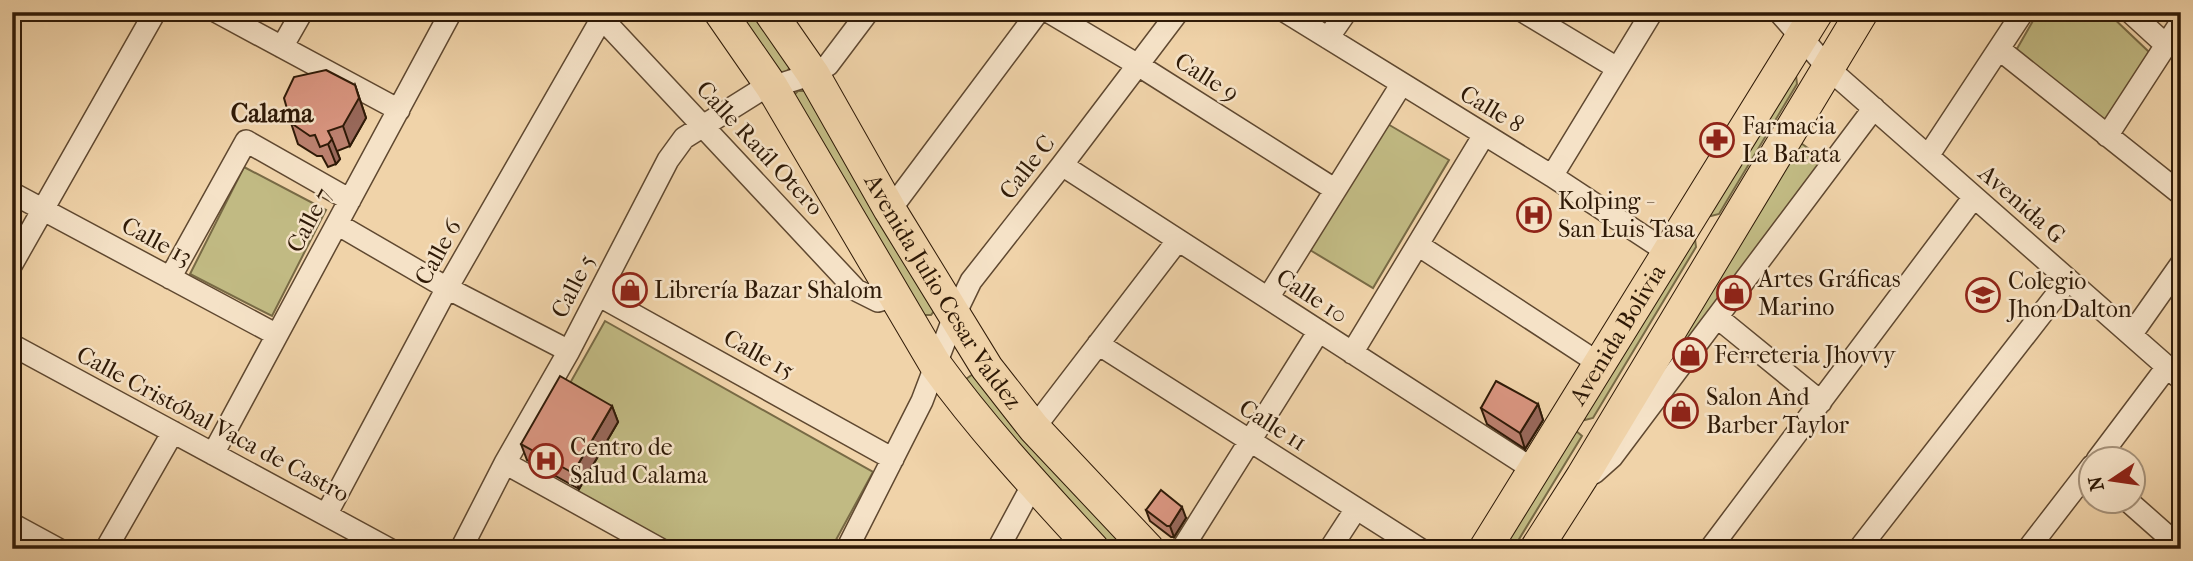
<svg xmlns="http://www.w3.org/2000/svg" width="2193" height="561" font-family="'IM FELL French Canon',serif">
<style>
.green{fill:#c1ba83;stroke:#786a45;stroke-width:2}
.lines{fill:none;stroke-linecap:round;stroke-linejoin:round}
.minor-casing{stroke:#5f4830;stroke-width:24}
.primary-casing{stroke:#2f1a07;stroke-width:34}
.minor{stroke:#f5e2c7;stroke-width:21}
.primary{stroke:#f0d3a9;stroke-width:32}
.wall{fill:#bb806e;stroke:#2f1a07;stroke-width:2}
.shaded-wall{fill:#98685a;stroke:#2f1a07;stroke-width:2}
.building{fill:#d99580;stroke:#2f1a07;stroke-width:2}
.labels{text-anchor:middle;stroke-width:5;stroke-linejoin:round;paint-order:stroke}
.street-label{font-size:24px;fill:#2f1a07;stroke:#f5e2c7}
.poi-label{font-size:24px;fill:#2f1a07;stroke:#f5e2c7;text-anchor:start}
.neighbourhood-label{font-size:26px;font-weight:bold;fill:#2f1a07;stroke:#f5e2c7}
</style>
<rect width="100%" height="100%" fill="#f0d3a9"/>
<filter id="stains"><feTurbulence type="fractalNoise" baseFrequency=".00286" numOctaves="4"/><feColorMatrix values="0 0 0 0 .2 0 0 0 0 .09 0 0 0 0 .02 0 0 0 .5 -.17"/></filter>
<radialGradient id="worn" r=".72"><stop offset=".6" stop-color="#630" stop-opacity="0"/><stop offset="1" stop-color="#630" stop-opacity=".3"/></radialGradient>
<path class="green" d="M731,12H757L790,67L786,73H780Z
M2038,12H2107L2149,52L2105,123L2014,54Z
M1796,75L1797,84L1719,214L1711,216L1709,208Z
M798,91H805L936,309L931,315H922L793,96Z
M1386,123L1449,160L1373,288L1310,250Z
M1798,141L1826,161L1612,447Z
M244,167L326,210L272,316L190,274Z
M1695,239L1696,247L1593,418L1585,420L1584,412Z
M605,321L873,472L831,549H669L575,496L618,422L565,392Z
M973,374L1135,549H1103L965,385L966,379Z
M1575,430L1582,436L1513,549H1501Z"/>
<g class="lines">
<g class="minor-casing">
<path id="minor" d="M217,12L399,110
M596,12L856,290L878,301L895,296
M1049,12L1138,65L1334,189
M1286,12L1552,176L1669,253
M1524,12L1617,68
M1779,12L1829,69L2181,379
M2130,12L2166,45
M1328,38L1346,12
M282,47L302,12
M1999,49L2181,194
M2107,136L2181,22
M1928,156L2023,12
M1062,165L1534,470
M1552,176L1652,12
M12,193L277,335
M890,210L1038,12
M337,224L447,288L569,351
M1418,245L1600,364
M12,264L155,12
M170,278L246,141L350,200
M598,295L893,459
M1268,298L1401,85
M1718,318L1821,402
M2131,335L2181,264
M1098,344L1420,549
M12,345L389,549
M1352,353L1484,135
M1034,428L1178,240
M213,454L451,12
M2097,460L2167,367
M505,463L660,549
M1594,473L1612,457L1874,108
M2129,502L2181,548
M326,515L447,288L602,18
M12,524L58,549
M106,549L173,432
M461,549L505,463L569,351L668,160L684,138L759,91L813,74L828,65L868,12
M847,549L922,401L955,314L971,281L1062,165L1178,12
M998,549L1033,484
M1182,549L1319,331
M1330,549L1356,509
M1710,549L1974,197
M1859,549L2068,280
M2028,549L2092,466"/>
</g>
<g class="primary-casing">
<g id="primary">
<path d="M720,12L772,87L935,364C983,430 1038,489 1093,549"/>
<path id="s1" d="M770,12L813,74L890,210L987,368L1034,428L1148,549"/>
<path id="s2" d="M1485,549L1817,12"/>
<path d="M1536,549L1582,477L1862,12"/>
</g>
</g>
<use href="#minor" class="minor"/>
<use href="#primary" class="primary"/>
</g>
<path class="wall" d="M355,85L366,118L350,146L337,151L340,159L336,164L328,167L322,156H317L298,144L291,123Z
M1538,404L1543,420L1525,449L1487,424L1481,408Z
M612,406L618,422L579,489L527,460L521,444Z
M1146,510L1186,518L1174,537H1171L1150,521Z"/>
<path class="shaded-wall" d="M355,85L366,118L350,146L343,126Z
M332,139L340,159L336,164L328,144Z
M1538,404L1543,420L1525,449L1520,433Z
M612,406L618,422L579,489L573,473Z
M1182,507L1186,518L1174,537L1170,526Z"/>
<path class="building" d="M326,70L355,85L359,98L343,126L328,131L332,139L328,144L320,147L315,135L310,136L291,123L284,98L294,77Z
M560,376L612,406L573,473L521,444Z
M1496,381L1538,404L1520,433L1481,408Z
M1161,490L1182,507L1170,526H1167L1146,510Z
M1551,543L1558,549H1545Z"/>
<defs>
<g id="pharmacy-ring" transform="scale(1.75)"><circle r="9.5" fill="#f5e2c7" stroke="#8f2418" stroke-width="1.5"/><path d="M-2-6h4v4h4v4h-4v4h-4v-4h-4v-4h4Z" fill="#8f2418"/></g>
<g id="hospital-ring" transform="scale(1.75)"><circle r="9.5" fill="#f5e2c7" stroke="#8f2418" stroke-width="1.5"/><path d="M-5-5h3v3.5h4V-5h3V5h-3V1.5h-4V5h-3Z" fill="#8f2418"/></g>
<g id="shop-ring" transform="scale(1.75)"><circle r="9.5" fill="#f5e2c7" stroke="#8f2418" stroke-width="1.5"/><path d="M-5-2.5h2.3a2.7 3.5 0 0 1 5.4 0H5L5.5 6h-11ZM-1.5-2.5h3a1.5 2.3 0 0 0-3 0Z" fill="#8f2418"/></g>
<g id="school-ring" transform="scale(1.75)"><circle r="9.5" fill="#f5e2c7" stroke="#8f2418" stroke-width="1.5"/><path d="M0-5L7-2L0 1L-7-2ZM-4 1L0 2.5L4 1V4Q0 6-4 4Z" fill="#8f2418"/></g>
</defs>
<g fill-rule="evenodd">
<use href="#pharmacy-ring" x="1717" y="140"/>
<use href="#hospital-ring" x="1534" y="215"/>
<use href="#shop-ring" x="630" y="290"/>
<use href="#shop-ring" x="1734" y="293"/>
<use href="#school-ring" x="1983" y="295"/>
<use href="#shop-ring" x="1690" y="355"/>
<use href="#shop-ring" x="1681" y="411"/>
<use href="#hospital-ring" x="546" y="461"/>
</g>
<g class="labels">
<g class="street-label">
<text transform="translate(1207 77) rotate(32)" y="8">Calle 9</text>
<text transform="translate(1492 109) rotate(31)" y="8">Calle 8</text>
<text transform="translate(760 148) rotate(47)" y="8">Calle Raúl Otero</text>
<text transform="translate(1027 167) rotate(-52)" y="8">Calle C</text>
<text transform="translate(2022 204) rotate(41)" y="8">Avenida G</text>
<text transform="translate(309 220) rotate(-62)" y="8">Calle 7</text>
<text transform="translate(157 241) rotate(28)" y="8">Calle 13</text>
<text transform="translate(438 252) rotate(-61)" y="8">Calle 6</text>
<text transform="translate(573 286) rotate(-63)" y="8">Calle 5</text>
<text dy="8" stroke="none"><textPath href="#s1" startOffset="329">Avenida Julio Cesar Valdez</textPath></text>
<text transform="translate(1312 296) rotate(33)" y="8">Calle 10</text>
<text dy="8" stroke="none"><textPath href="#s2" startOffset="252">Avenida Bolivia</textPath></text>
<text transform="translate(759 354) rotate(29)" y="8">Calle 15</text>
<text transform="translate(213 424) rotate(28)" y="8">Calle Cristóbal Vaca de Castro</text>
<text transform="translate(1273 425) rotate(32)" y="8">Calle 11</text>
</g>
<g class="poi-label">
<text x="1742" y="134">Farmacia<tspan x="1742" dy="28">La Barata</tspan></text>
<text x="1558" y="209">Kolping -<tspan x="1558" dy="28">San Luis Tasa</tspan></text>
<text x="1758" y="287">Artes Gráficas<tspan x="1758" dy="28">Marino</tspan></text>
<text x="2008" y="289">Colegio<tspan x="2008" dy="28">Jhon Dalton</tspan></text>
<text x="654" y="298">Librería Bazar Shalom</text>
<text x="1714" y="363">Ferreteria Jhovvy</text>
<text x="1706" y="405">Salon And<tspan x="1706" dy="28">Barber Taylor</tspan></text>
<text x="570" y="455">Centro de<tspan x="570" dy="28">Salud Calama</tspan></text>
</g>
<g class="neighbourhood-label">
<text x="272" y="122">Calama</text>
</g>
</g>
<rect width="2193" height="561" fill="none" stroke="#f0d3a9" stroke-width="42"/>
<rect x="14" y="14" width="2165" height="533" fill="none" stroke="#2f1a07" stroke-width="3.5"/>
<rect x="21" y="21" width="2151" height="519" fill="none" stroke="#2f1a07" stroke-width="2"/>
<g transform="translate(2112 480) rotate(257)"><circle r="33" fill="#f5e2c7" stroke="#a6927a" stroke-width="2"/>
<path d="M0-5L12 26L0 18L-12 26Z" fill="#8f2418"/>
<text y="-10" font-size="19" font-weight="bold" text-anchor="middle" fill="#2f1a07">N</text>
</g>
<rect width="100%" height="100%" filter="url(#stains)"/>
<rect width="100%" height="100%" fill="url(#worn)"/>
</svg>
